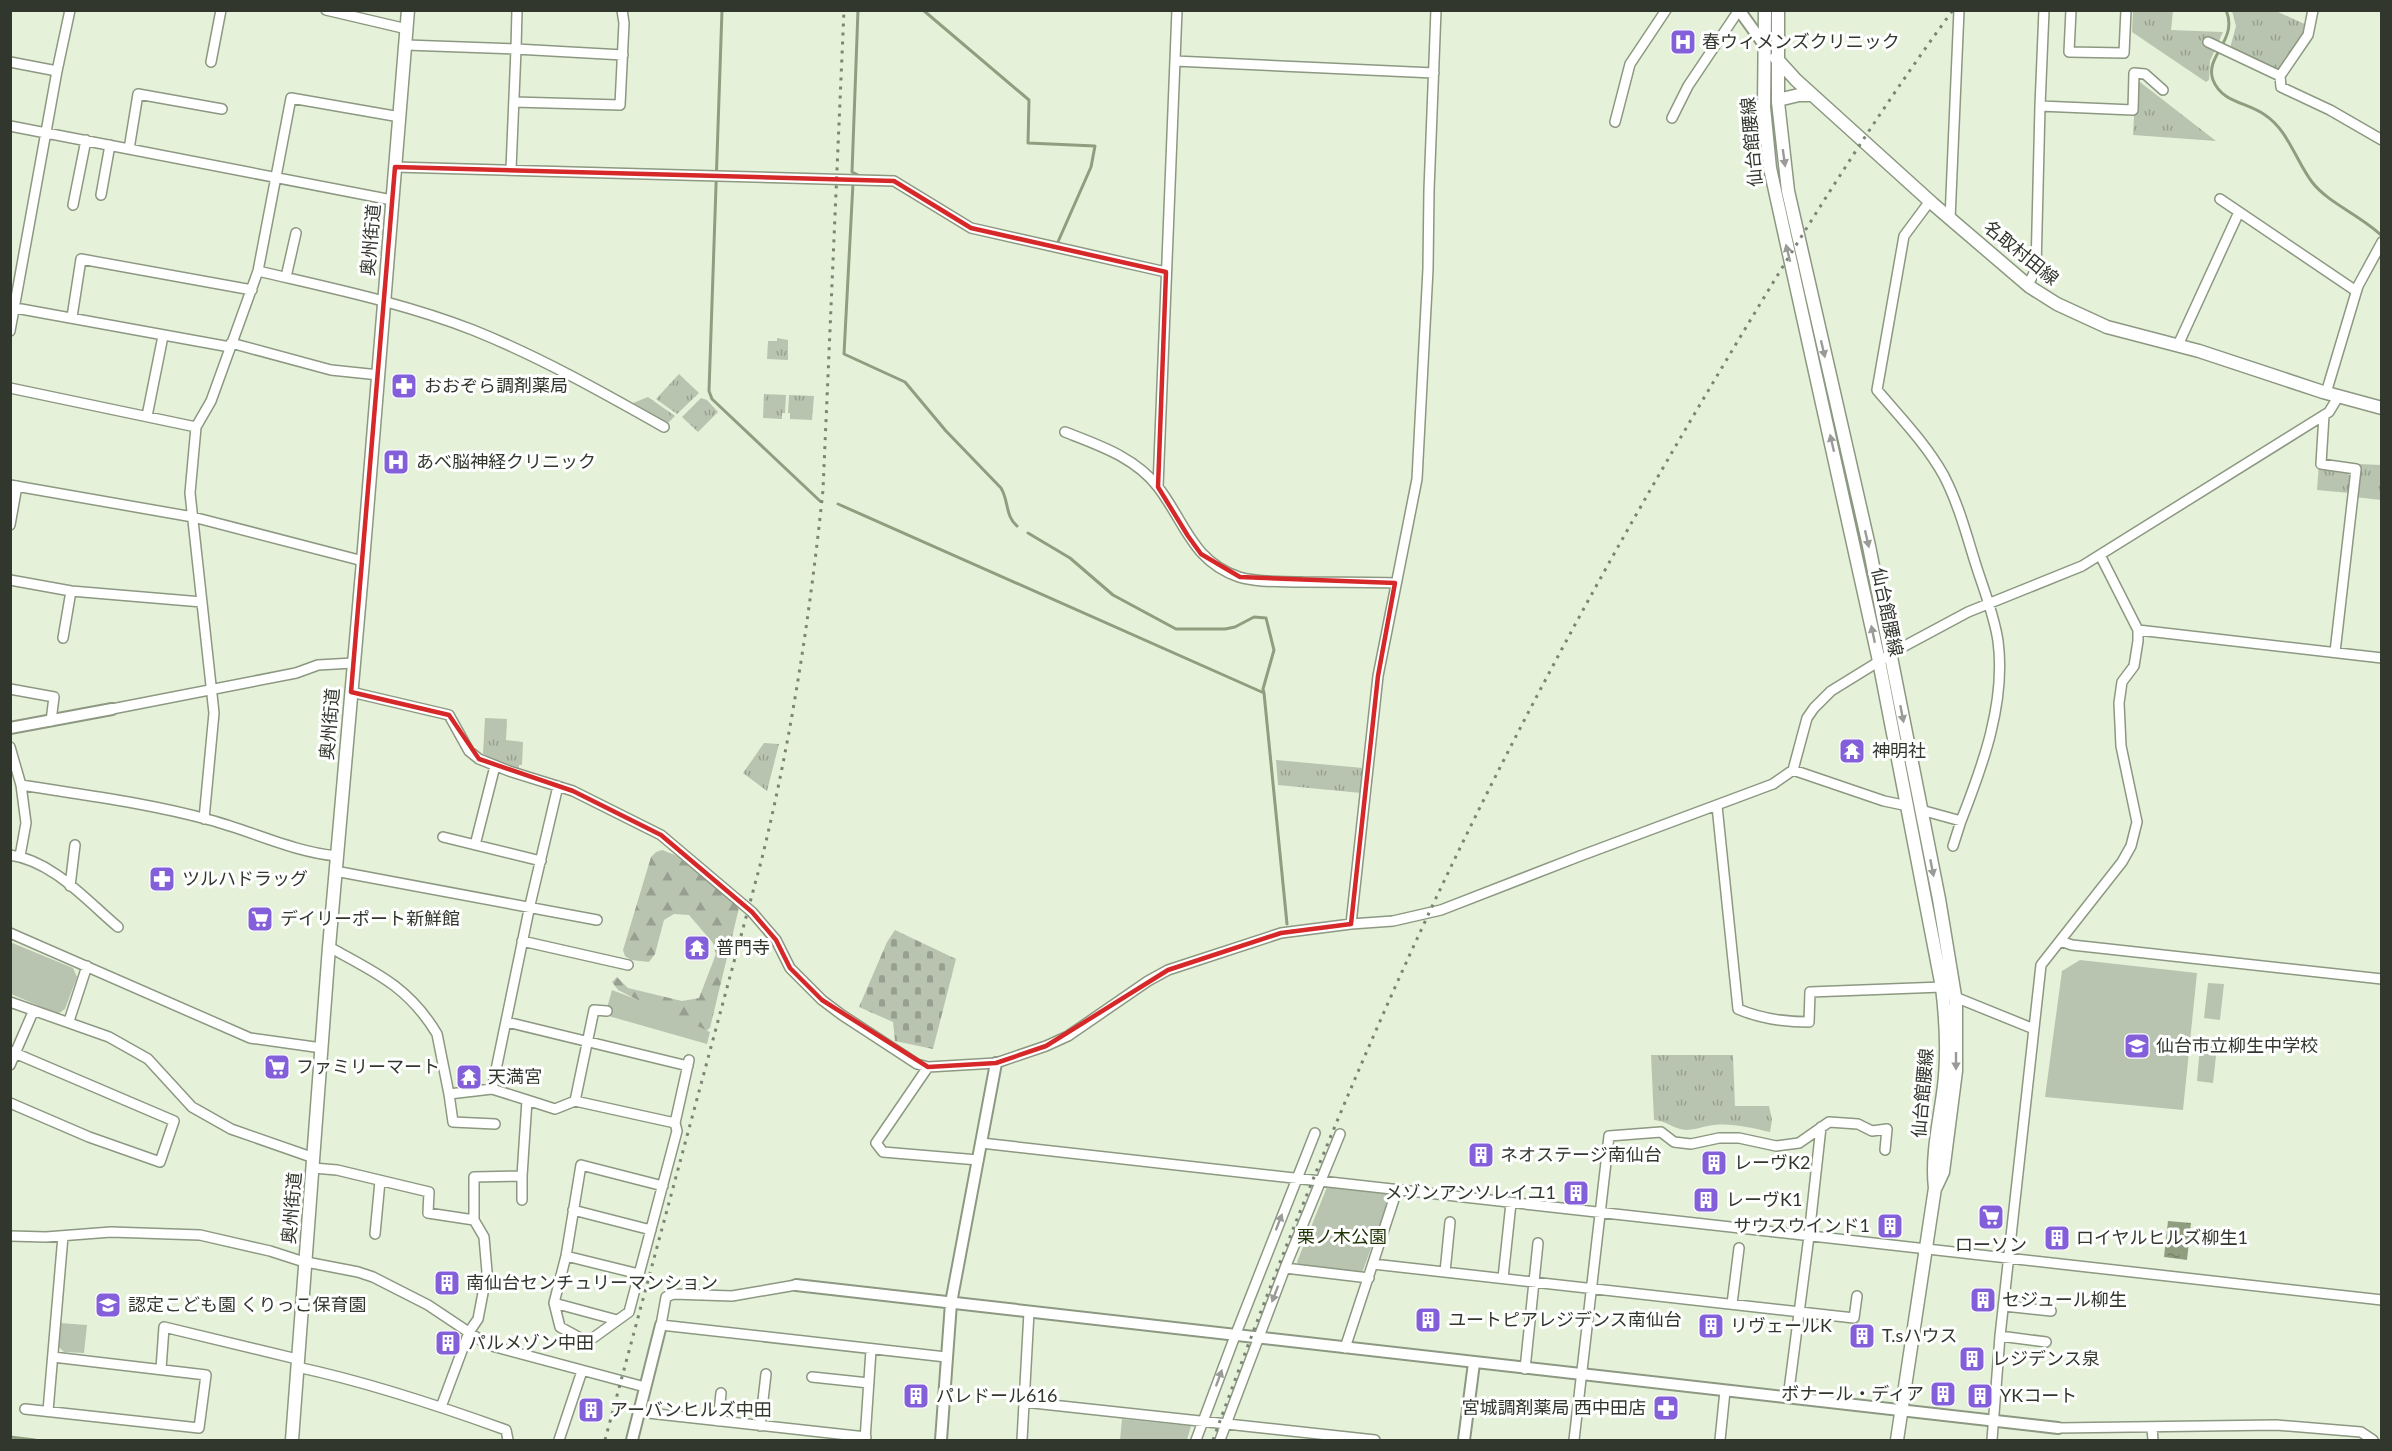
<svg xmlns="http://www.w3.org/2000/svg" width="2392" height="1451" font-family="Lato,'Noto Sans JP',sans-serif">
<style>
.grass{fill:url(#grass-tufts)}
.forest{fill:url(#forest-firs)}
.cemetery{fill:url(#cemetery-stones)}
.green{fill:#b9c4b0}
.water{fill:url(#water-ripples)}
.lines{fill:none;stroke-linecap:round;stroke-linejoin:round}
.stream{stroke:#8e9e7e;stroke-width:3}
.minor-casing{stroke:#8c9881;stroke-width:12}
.tertiary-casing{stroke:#8c9881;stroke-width:14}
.secondary-casing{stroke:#8c9881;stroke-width:15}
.minor{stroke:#fff;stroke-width:9}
.tertiary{stroke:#fff;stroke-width:10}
.secondary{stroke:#fff;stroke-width:12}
.rail{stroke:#7c8575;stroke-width:3;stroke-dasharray:3 6;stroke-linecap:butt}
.oneway{fill:#989b96}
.marked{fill:none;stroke:#d62828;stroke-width:4.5;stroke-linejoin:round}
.labels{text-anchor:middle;stroke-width:6;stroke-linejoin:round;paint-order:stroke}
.poi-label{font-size:18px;fill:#32372e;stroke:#fff;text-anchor:start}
.street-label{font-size:18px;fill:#32372e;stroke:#fff}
.park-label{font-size:18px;fill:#1e3300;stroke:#fff}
</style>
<defs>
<pattern id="grass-tufts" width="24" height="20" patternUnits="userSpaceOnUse" patternTransform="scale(1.5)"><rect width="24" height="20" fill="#b9c4b0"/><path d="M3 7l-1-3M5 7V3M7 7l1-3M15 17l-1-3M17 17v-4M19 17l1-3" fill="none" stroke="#97a090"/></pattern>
<pattern id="forest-firs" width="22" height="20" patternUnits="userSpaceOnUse" patternTransform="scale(1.5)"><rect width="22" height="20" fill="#b9c4b0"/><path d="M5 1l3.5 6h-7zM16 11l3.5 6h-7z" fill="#97a090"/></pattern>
<pattern id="cemetery-stones" width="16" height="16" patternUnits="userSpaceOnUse" patternTransform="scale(1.5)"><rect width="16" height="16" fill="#b9c4b0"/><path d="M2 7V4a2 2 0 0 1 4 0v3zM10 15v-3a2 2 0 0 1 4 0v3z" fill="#97a090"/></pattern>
<pattern id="water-ripples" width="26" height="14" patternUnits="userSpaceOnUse" patternTransform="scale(1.5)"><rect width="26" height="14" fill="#8e9e7e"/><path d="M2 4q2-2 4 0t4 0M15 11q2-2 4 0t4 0" fill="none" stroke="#758268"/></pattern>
</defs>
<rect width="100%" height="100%" fill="#e5f2d9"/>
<path class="grass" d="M2133,10L2173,11L2171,30L2223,32L2210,61L2209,80L2206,82L2132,32Z
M2232,11H2276L2307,25L2304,35L2279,71L2230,48L2236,26Z
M2136,79L2216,141L2133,135Z
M777,338L788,340V360L767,359L768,341H777Z
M679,374L699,393L677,414L656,399Z
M764,394L786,395L785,413H782V419L763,418Z
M789,395L814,396L812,420L790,419V413H788Z
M648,397L675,416L668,423L633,403Z
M701,398L707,400L718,412L698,432L682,417Z
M2319,463L2349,472V493L2317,490Z
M2359,464L2381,465V500L2355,497Z
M485,718L507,719L506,740L523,742L522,765H519V769L495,761L483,754Z
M764,743L779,744L767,791L743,773Z
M1276,760L1363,768L1361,793L1278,785Z
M1651,1055H1733L1735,1106H1769L1772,1120L1770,1132C1751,1128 1733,1123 1714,1125C1704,1126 1695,1130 1686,1130C1674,1129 1666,1121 1654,1120Z"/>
<path class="forest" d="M662,850L675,855L735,901L739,908L710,1028L703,1033L618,990L612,982L617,977L628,988L682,1001L699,998L716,954L713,943L689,915L674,914L664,920L655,954L649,962L631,960L625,956L623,950L651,857L656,852Z"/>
<path class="cemetery" d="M895,930L956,959L933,1049L895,1041L893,1022L859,1007L887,942Z"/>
<path class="green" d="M10,942L73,968L77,977L65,1009L58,1014L11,994Z
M2080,960L2197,973L2183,1110L2045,1097L2062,971Z
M2208,983L2224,984L2220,1020L2204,1018Z
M612,990L667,1011L710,1032L707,1044L605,1015Z
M2200,1046L2217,1047L2213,1083L2197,1081Z
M1327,1187L1386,1194L1390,1197L1362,1273L1299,1265L1297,1262Z
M60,1323L87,1325L84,1353L64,1352L58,1346Z
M1122,1419L1191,1426L1187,1440H1120Z"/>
<path class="water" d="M2168,1221L2191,1223L2187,1260L2164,1257Z"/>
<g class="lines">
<path class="stream" d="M722,10L709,391L712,399L820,501
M923,10L1029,100L1028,143L1095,146L1091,167L1057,244
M2226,10C2239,40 2204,56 2213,80C2222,103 2247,102 2265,115C2288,130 2296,161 2312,182C2328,203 2362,216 2382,236
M858,175L852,172L858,10
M853,183L844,354L905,382L946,431L1001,488C1009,501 1005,516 1017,526
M838,504L1264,693L1287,924
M1028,533L1070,558L1113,595L1176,629H1225L1235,627L1254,617L1266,618L1274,650L1263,689L1264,693
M10,1437L35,1440"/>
<g class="minor-casing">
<path id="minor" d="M326,10L407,29
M517,10L516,49L623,55
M2071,10L2069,52L2124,53L2126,10
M2208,42L2280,76L2281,87L2330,110L2382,140
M406,45L516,49L511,169
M1175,61L1434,73
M10,62L57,71
M211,62L221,10
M2280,76L2308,35L2313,10
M514,102L620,105L624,23L622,10
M2040,106L2044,10
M1672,118L1688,86L1739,10
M1615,122L1630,64L1666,10
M10,126L392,200
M129,149L138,94L222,109
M395,167L894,181L971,228L1166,272
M101,195L110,145
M2220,199L2356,291
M73,205L86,140
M1950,219L1959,10
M258,271C330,288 404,303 473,330C540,357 602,392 664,427
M286,277L296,233
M2028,285L2036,269L2040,106L2133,110L2134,73L2145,74L2163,90
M10,307L230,347
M72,317L81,259L252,290
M10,331L57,71L70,10
M231,343L331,370L379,375
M2178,345L2239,212
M10,388L196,427L211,401L258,271L291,98L400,117
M2326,393L2358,286L2382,242
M2324,415L2321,464L2356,469L2335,652
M147,416L163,336
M196,427L190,493L214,713L204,819
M1065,432C1098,445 1135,457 1158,487C1185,522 1192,561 1239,577C1259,583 1283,581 1303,582C1334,582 1364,582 1395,583
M10,485L193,517L363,561
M1158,487L1177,10
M10,525L17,486
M10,580L71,591L202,602
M2138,630L2382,658
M63,638L71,591
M10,689L54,697L51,721
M351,692L449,715L469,751L479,759L509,771L573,791L661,835L752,912L776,940L790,968L822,1000L842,1015L917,1064L928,1067L996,1063L1046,1046L1068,1036L1148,981L1168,970L1281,933L1351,924L1393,921L1441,910L1580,856L1773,784L1793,770L1807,718L1814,708L1831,691L1899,649L1968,612L2082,566L2329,412L2338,397
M112,709L296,673L318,665L353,663
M10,747L21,785L26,823L20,856
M1793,770L1884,801L1908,806
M21,785C84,795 148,803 210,820C252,831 293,852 337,856
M1717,806L1738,1009C1761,1019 1785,1022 1809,1022L1810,992L1942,987
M1921,810L1961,821C1983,765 2006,702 1998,641C1994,614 1983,588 1975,562C1966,533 1958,503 1944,476C1927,445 1900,417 1877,390L1904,236L1930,201
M443,837L541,861
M475,845L495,766
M1953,846L1961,821
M10,855C53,861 86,900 118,927
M335,871L597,920
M70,886L75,845
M1351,924L1378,676L1417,479L1428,269L1429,190L1436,10
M10,933L250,1038L322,1048
M522,941L628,965
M2060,941L2072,945L2382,979
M329,947C375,972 409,987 437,1034L449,1094L492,1089L527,1100L522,1176L474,1177V1220L484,1237L487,1272L478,1319L469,1332L441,1407
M1955,997L2034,1029
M10,1002L109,1037L148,1059L192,1107L231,1129L314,1158
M69,1021L87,966
M507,1022L688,1066
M10,1051L174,1121L160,1162L89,1137L10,1103
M10,1065L33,1012
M928,1067L876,1143L883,1152L978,1160
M492,1089L530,905L558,786
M449,1094L453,1122L495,1124
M527,1100L555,1109L575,1101L675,1123L689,1060
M575,1101L594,1010L607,1011
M981,1143L2382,1300
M313,1168L337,1170L429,1192L428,1213L474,1220
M663,1186L581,1165L566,1256L554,1303L560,1327L582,1339L593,1338L629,1312L677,1131L675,1123
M522,1200V1176
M573,1210L651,1230
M375,1234L380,1181
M10,1236L46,1237L111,1232L200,1235L270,1251L301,1261L358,1272L373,1277L428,1305L488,1345L645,1387
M566,1256L639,1274
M1373,1264L1854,1318L1857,1296
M1285,1268L1369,1278
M1445,1272L1450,1222
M1503,1278L1511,1203
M796,1285L732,1296L673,1294L666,1297L661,1325L946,1357
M554,1303L617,1320
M1732,1304L1739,1248
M2004,1306L2051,1311
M2000,1336L2046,1342
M1345,1348L1397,1190
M297,1367C368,1382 437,1405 506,1430L508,1440
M161,1369L164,1327L297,1359
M1525,1369L1538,1243
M812,1377L869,1383
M1788,1398L1809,1236L1821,1127
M1024,1402L1375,1440
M25,1409L199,1428L206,1375L53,1357
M48,1411L63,1236
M639,1412L866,1437
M718,1421L721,1393
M760,1426L766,1374
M2058,1428L2276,1425L2361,1432L2373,1440
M2152,1428L2153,1440
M559,1440L582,1371
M865,1440L871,1350
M1022,1440L1029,1312
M1196,1440L1235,1336L1315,1133
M1220,1440L1285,1268L1340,1134
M1574,1440L1609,1136L1661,1132L1674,1142L1691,1144L1719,1138H1739L1776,1146L1799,1143L1829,1122L1858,1124L1872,1131L1887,1129L1885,1150
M1720,1440L1725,1391
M1992,1440L2000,1336L2041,965L2122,862L2131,846L2137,822L2121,746L2119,703L2122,682L2134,666L2138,641V630L2100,555"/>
</g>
<g class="tertiary-casing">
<path id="tertiary" d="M1739,10L1765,46
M10,728L112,709
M796,1285L2058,1428
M632,1440L661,1325
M941,1440L951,1303L996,1063
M1464,1440L1474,1363"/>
</g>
<g class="secondary-casing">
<path id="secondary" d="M1765,10L1764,107L1770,168L1879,661L1942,987C1946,1020 1948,1053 1944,1086C1940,1119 1931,1155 1935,1188L1897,1440
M1778,10V102L1788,191L1869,546L1939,899L1956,1002V1071L1943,1172L1936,1187
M1776,58L1796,80L1933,204L2030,287L2057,304L2107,327L2199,351L2323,392L2382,408
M1778,100L1799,95H1812
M292,1440L329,947L363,561L408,10"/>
</g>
<use href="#minor" class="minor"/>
<use href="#tertiary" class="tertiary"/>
<use href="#secondary" class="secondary"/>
<path class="rail" d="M605,1440L762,858C792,736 810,614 823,490L844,10
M1213,1440C1270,1283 1332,1127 1401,974C1492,772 1598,576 1711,386C1787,258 1865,130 1953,10"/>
</g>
<defs><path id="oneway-solid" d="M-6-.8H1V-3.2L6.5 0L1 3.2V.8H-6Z" transform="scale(1.5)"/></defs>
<g class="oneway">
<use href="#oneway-solid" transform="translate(1784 158) rotate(82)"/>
<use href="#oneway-solid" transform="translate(1788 253) rotate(-104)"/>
<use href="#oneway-solid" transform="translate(1823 349) rotate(77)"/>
<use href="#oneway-solid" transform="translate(1832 443) rotate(-103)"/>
<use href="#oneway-solid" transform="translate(1867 539) rotate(77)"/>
<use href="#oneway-solid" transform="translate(1873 634) rotate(-102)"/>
<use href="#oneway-solid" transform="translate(1902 714) rotate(79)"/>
<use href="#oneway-solid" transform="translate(1932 868) rotate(79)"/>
<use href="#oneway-solid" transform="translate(1956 1061) rotate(90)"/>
<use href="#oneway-solid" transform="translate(1279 1222) rotate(-69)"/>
<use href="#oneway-solid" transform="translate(1275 1294) rotate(111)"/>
<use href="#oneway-solid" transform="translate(1219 1378) rotate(-70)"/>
</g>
<path class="marked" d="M395,167L894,181L971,228L1166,272L1158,487L1188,536L1201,554L1240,577L1395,583L1378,676L1351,924L1281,933L1168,970L1046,1046L996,1063L928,1067L822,1000L790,968L776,940L752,912L661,835L573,791L479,759L449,715L351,692Z"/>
<defs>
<g id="hospital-square" transform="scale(1.35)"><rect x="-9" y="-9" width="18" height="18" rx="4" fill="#835fda" stroke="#fff"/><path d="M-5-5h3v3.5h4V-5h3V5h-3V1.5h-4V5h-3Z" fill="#fff"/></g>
<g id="pharmacy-square" transform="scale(1.35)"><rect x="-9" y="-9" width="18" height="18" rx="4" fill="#835fda" stroke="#fff"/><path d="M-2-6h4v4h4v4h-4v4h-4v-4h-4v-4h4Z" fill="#fff"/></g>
<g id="temple-square" transform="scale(1.35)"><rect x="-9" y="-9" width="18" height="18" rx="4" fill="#835fda" stroke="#fff"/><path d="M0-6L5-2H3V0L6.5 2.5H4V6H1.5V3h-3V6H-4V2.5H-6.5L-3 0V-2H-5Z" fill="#fff"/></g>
<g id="supermarket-square" transform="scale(1.35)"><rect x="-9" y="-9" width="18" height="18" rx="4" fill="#835fda" stroke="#fff"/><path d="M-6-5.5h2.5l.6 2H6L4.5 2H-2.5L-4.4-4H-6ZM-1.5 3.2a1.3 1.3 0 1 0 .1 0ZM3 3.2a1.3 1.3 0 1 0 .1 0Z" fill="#fff"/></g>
<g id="school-square" transform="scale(1.35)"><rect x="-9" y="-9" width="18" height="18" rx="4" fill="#835fda" stroke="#fff"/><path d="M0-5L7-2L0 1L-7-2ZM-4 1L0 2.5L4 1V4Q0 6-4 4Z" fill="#fff"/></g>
<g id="building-square" transform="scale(1.35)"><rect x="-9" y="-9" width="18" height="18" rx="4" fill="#835fda" stroke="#fff"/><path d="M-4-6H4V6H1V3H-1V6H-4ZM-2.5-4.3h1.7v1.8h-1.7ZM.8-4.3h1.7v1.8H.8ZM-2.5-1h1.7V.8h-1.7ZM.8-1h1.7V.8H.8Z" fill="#fff"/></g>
</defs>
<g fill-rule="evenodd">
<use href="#hospital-square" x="1683" y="42"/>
<use href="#pharmacy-square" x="404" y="386"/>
<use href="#hospital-square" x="396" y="462"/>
<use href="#temple-square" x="1852" y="751"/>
<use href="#pharmacy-square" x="162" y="879"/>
<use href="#supermarket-square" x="260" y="919"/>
<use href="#temple-square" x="697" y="948"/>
<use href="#school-square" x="2137" y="1046"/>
<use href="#supermarket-square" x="277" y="1067"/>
<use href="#temple-square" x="469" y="1077"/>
<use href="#building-square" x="1481" y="1155"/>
<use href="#building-square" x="1714" y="1163"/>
<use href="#building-square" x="1576" y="1193"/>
<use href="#building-square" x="1706" y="1200"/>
<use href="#supermarket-square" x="1991" y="1217"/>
<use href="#building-square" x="1890" y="1226"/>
<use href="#building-square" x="2057" y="1238"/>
<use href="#building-square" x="447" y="1283"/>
<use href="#building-square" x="1983" y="1300"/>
<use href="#school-square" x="108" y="1305"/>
<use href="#building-square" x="1428" y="1320"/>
<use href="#building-square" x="1711" y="1326"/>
<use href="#building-square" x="1862" y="1336"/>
<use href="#building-square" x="448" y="1343"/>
<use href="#building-square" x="1972" y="1359"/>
<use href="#building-square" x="1943" y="1394"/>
<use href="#building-square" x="916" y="1396"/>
<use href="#building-square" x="1980" y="1396"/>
<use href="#pharmacy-square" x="1666" y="1408"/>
<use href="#building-square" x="591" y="1410"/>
</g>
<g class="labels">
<g class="poi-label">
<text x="1702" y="48">春ウィメンズクリニック</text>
<text x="424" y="392">おおぞら調剤薬局</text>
<text x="416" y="468">あべ脳神経クリニック</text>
<text x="1872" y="757">神明社</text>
<text x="182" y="885">ツルハドラッグ</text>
<text x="280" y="925">デイリーポート新鮮館</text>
<text x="716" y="954">普門寺</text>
<text x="2156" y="1052">仙台市立柳生中学校</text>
<text x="296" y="1073">ファミリーマート</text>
<text x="488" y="1083">天満宮</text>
<text x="1500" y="1161">ネオステージ南仙台</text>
<text x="1734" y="1169">レーヴK2</text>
<text x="1556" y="1199" text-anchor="end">メゾンアンソレイユ1</text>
<text x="1726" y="1206">レーヴK1</text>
<text x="1870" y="1232" text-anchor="end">サウスウインド1</text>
<text x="2076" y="1244">ロイヤルヒルズ柳生1</text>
<text x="1991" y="1251" text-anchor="middle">ローソン</text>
<text x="466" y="1289">南仙台センチュリーマンション</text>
<text x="2002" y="1306">セジュール柳生</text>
<text x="128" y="1311">認定こども園 くりっこ保育園</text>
<text x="1448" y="1326">ユートピアレジデンス南仙台</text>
<text x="1730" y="1332">リヴェールK</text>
<text x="1882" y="1342">T.sハウス</text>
<text x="468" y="1349">パルメゾン中田</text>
<text x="1992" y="1365">レジデンス泉</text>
<text x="1924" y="1400" text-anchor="end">ボナール・ディア</text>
<text x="936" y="1402">パレドール616</text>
<text x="2000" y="1402">YKコート</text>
<text x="1646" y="1414" text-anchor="end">宮城調剤薬局 西中田店</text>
<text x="610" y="1416">アーバンヒルズ中田</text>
</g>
<g class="street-label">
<text transform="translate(1752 142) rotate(-95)" y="6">仙台館腰線</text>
<text transform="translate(371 240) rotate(-85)" y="6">奥州街道</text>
<text transform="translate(2021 253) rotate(39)" y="6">名取村田線</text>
<text transform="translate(1887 612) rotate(78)" y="6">仙台館腰線</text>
<text transform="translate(330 724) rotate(-85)" y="6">奥州街道</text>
<text transform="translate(1923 1093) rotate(-85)" y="6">仙台館腰線</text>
<text transform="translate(292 1208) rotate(-85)" y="6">奥州街道</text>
</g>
<g class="park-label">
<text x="1342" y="1243">栗ノ木公園</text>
</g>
</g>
<rect width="2392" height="1451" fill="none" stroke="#32372e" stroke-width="24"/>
</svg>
